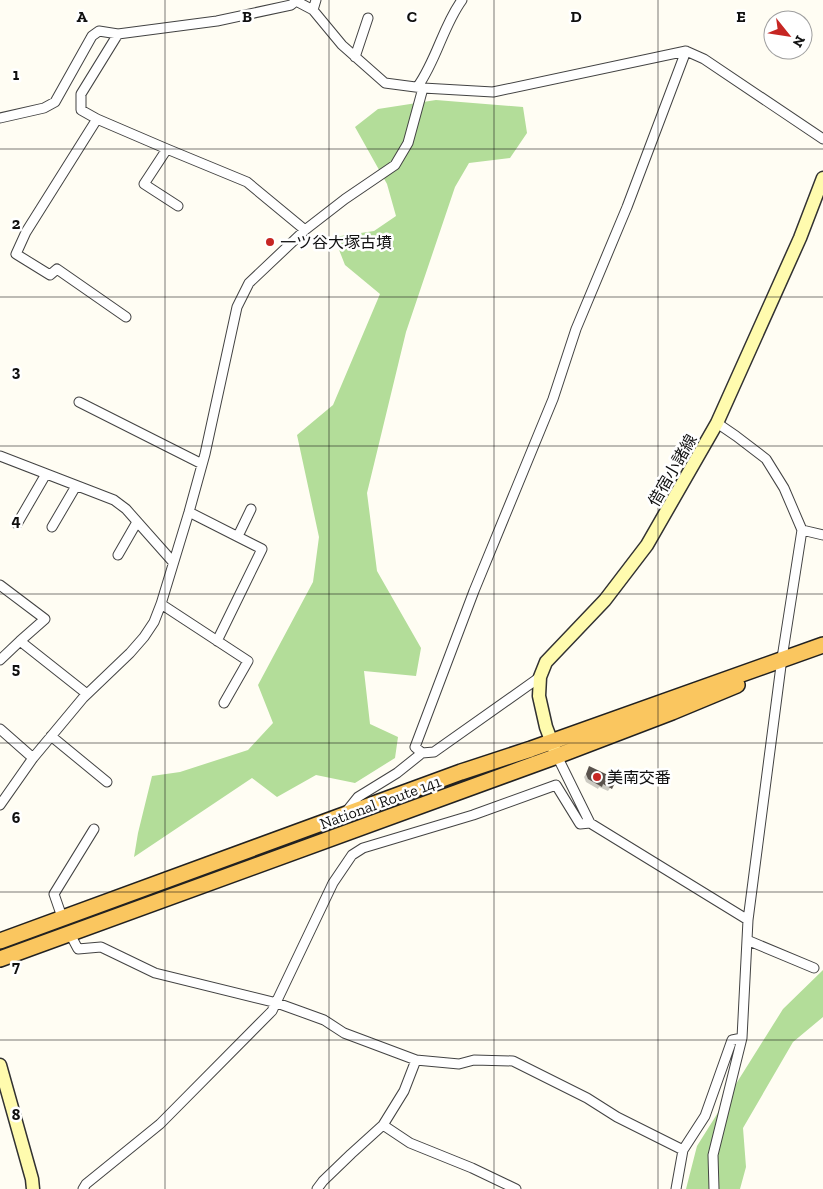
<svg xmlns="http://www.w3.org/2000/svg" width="823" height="1189" font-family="'Zilla Slab','Noto Sans JP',serif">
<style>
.forest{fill:#b3dd99}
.shadow{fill:#0003}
.building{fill:#59524c}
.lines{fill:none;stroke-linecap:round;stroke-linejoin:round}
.minor-casing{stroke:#434343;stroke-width:11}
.secondary-casing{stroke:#323232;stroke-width:15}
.trunk-casing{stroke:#212121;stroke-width:18}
.minor{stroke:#fff;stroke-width:9}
.secondary{stroke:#fffbae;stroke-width:12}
.trunk{stroke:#fac65f;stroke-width:15}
.grid{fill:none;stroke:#101010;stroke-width:1;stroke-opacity:0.55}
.poi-dot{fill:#c62623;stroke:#fff;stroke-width:2}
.labels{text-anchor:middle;stroke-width:5;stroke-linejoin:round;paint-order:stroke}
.poi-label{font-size:16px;fill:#101010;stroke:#fff;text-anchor:start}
.street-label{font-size:16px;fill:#101010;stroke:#fff}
.grid-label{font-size:16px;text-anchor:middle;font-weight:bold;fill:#101010;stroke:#fff;stroke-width:5;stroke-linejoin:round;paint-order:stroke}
</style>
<rect width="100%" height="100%" fill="#fffdf3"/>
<path class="forest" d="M436,100L523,107L527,133L510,158L469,163L455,187L406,332L367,493L377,571L421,648L416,676L364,671L370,724L398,737L395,758L355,783L316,775L277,797L252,778L134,857L138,833L152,776L180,772L248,750L273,723L258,685L313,582L319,537L297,435L333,405L380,294L345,265L334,237L374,231L396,216L387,184L355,127L378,109Z
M823,970V1017L793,1042L743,1128L746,1167L740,1189H686L697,1146L783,1009Z"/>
<path class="shadow" d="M590,768L615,781L608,791L599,787L598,789L586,782L584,777Z"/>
<path class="building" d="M589,766L608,775L616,781L612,789L603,784L602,787L588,779L586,774Z"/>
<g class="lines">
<g class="minor-casing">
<path id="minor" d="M313,10L316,0
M118,34L81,94V110L97,119L167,149L247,182L305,230
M355,57L368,18
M418,86C437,59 443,26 462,0
M0,118L44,108L55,102L92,36L99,31L118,34L217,21L291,5L296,1L313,10L342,45L385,83L423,88L493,92L686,51L704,59L823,139
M97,119L26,232L16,254L50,275L57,269L126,317
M167,149L144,184L178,206
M79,402L202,464
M717,423L736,436L766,459L784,488L802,530L782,658L748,920
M0,456L114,500L126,509L173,562
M189,512L262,549L217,641
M17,524L46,474
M52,527L76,486
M802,530L823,535
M238,536L251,509
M118,555L137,522
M0,585L45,619L20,641
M161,604L248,661L224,703
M0,660L20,641L87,694
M540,677L434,752L422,753L415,747L474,591L553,399L576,329L627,207L686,51
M0,729L33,758
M51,736L107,782
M557,756L590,823L748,920L742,1038L713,1155L714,1189
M0,805L33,758L83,698L130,653L144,637L154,622L161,604L189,512L205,454L237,307L249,283L305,230L345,199L395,165L408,143L423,88
M346,812L358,797L397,773L422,753
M62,917L54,894L94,829
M70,934L78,949L101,947L155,973L277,1003L324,1020L344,1033L416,1060L459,1064L474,1060L513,1061L587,1098L617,1117L683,1150
M747,940L814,968
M383,1125L410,1143L472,1168L516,1189
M83,1189L86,1184L160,1124L272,1011L333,883L352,855L363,848L473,815L556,785L580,824L590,823
M317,1189L323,1181L351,1154L383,1125L404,1091L416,1060
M676,1189L683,1150L705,1116L732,1040L742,1038"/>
</g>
<g class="secondary-casing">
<path id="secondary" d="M557,756L546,727L539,696L540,677L546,662L605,600L647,545L717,423L800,238L823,178
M0,1065L32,1179L33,1189"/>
</g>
<g class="trunk-casing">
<path id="trunk" d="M0,941L461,772L531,749L823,645
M0,959L557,756L672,712L737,685"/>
</g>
<use href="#minor" class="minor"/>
<use href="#secondary" class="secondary"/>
<use href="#trunk" class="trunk"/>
</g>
<path class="grid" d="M165,0V1189M329,0V1189M494,0V1189M658,0V1189M0,149H823M0,297H823M0,446H823M0,594H823M0,743H823M0,892H823M0,1040H823"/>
<g class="poi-dot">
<circle cx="270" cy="242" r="5"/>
<circle cx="597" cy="777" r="5"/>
</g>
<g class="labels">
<g class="poi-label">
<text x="280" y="248">一ツ谷大塚古墳</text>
<text x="607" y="783">美南交番</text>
</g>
<g class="street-label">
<text transform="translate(672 470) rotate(-60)" y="6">借宿小諸線</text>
<text transform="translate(380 802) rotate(-20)" y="6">National Route 141</text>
</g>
</g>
<g class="grid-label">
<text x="82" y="22">A</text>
<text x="247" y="22">B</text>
<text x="412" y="22">C</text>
<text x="576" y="22">D</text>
<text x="741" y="22">E</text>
<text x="16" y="80">1</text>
<text x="16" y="229">2</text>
<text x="16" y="377">3</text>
<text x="16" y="526">4</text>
<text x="16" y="674">5</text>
<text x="16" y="823">6</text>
<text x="16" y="972">7</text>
<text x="16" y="1120">8</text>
</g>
<g transform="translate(788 35) rotate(120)"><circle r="24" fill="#ffffff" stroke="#9f9f9f"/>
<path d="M0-4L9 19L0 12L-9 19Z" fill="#c62623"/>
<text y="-8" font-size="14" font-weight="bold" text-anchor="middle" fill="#101010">N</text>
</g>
</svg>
